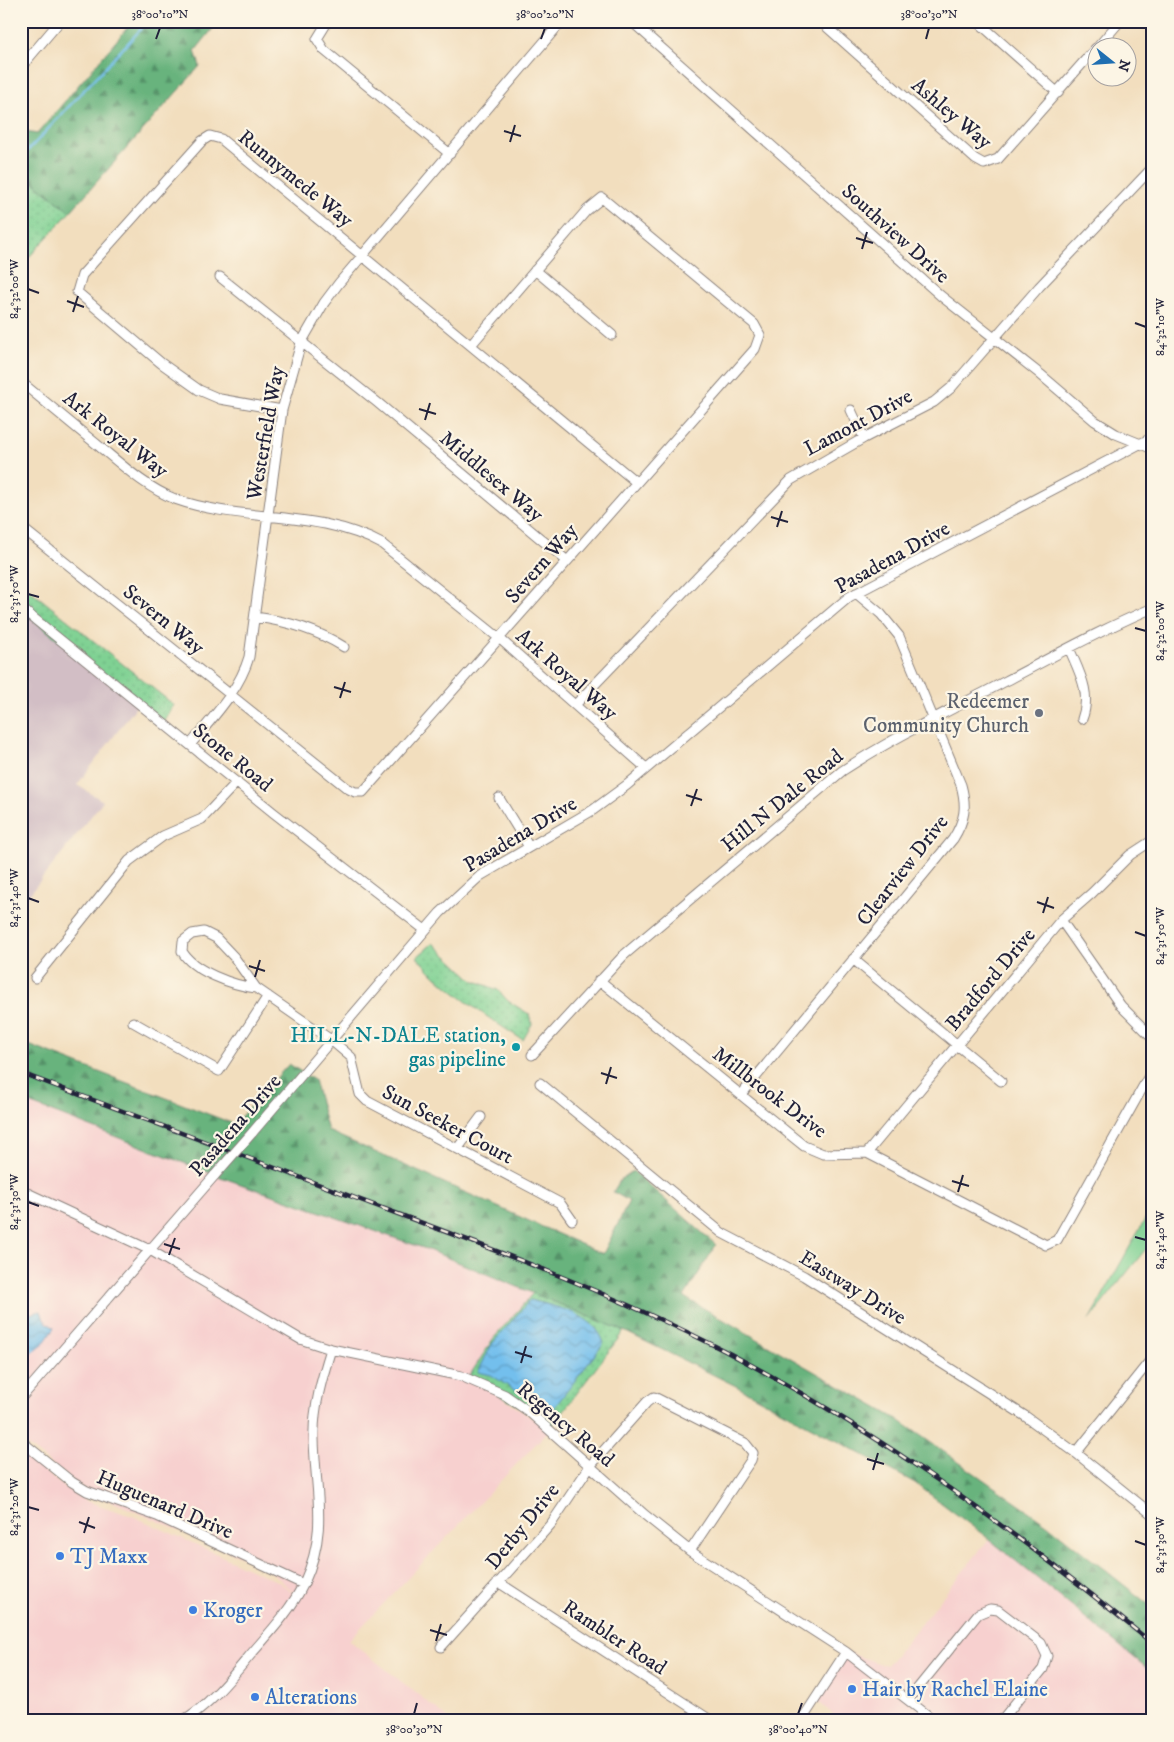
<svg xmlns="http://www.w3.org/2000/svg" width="1174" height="1742" font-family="'IM FELL DW Pica',serif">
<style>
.built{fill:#f7d0cf}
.industrial{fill:#d2bec5}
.grass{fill:url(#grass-dots);stroke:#507a67}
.forest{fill:url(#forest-firs);stroke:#446a5c}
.park{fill:#7fd193;stroke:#507a67}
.water{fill:url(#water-waves);stroke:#4a7094}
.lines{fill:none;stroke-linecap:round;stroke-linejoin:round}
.stream{stroke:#73bfed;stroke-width:2.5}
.minor-casing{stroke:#8a807c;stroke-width:11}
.minor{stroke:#fff;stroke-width:9}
.rail-casing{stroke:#22223b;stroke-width:4.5}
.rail{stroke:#fcf5e5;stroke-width:2.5;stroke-dasharray:8;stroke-linecap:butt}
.minor-bridge-casing{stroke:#8a807c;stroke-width:11;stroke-linecap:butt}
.minor-bridge{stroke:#fff;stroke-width:9}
.ticks{fill:none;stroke:#22223b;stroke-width:2}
.worship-dot{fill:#6b7280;stroke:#fcf5e5;stroke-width:2}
.culture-dot{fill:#0f9aa8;stroke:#fcf5e5;stroke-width:2}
.shop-dot{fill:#3f7fe0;stroke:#fcf5e5;stroke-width:2}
.labels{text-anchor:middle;stroke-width:4.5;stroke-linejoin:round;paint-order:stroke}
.street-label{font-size:21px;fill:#22223b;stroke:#fcf5e5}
.worship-label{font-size:21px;fill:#5b616d;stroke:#fcf5e5;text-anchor:end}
.culture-label{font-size:21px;fill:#0d838f;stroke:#fcf5e5;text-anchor:end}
.shop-label{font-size:21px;fill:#366cbe;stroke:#fcf5e5;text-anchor:start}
.neatline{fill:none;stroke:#22223b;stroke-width:2}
.ticks-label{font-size:12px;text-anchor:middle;fill:#22223b}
</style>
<defs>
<pattern id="grass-dots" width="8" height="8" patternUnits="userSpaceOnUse" patternTransform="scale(1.25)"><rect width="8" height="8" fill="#7fd193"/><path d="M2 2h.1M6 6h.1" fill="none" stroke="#6db380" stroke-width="1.8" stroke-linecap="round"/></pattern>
<pattern id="forest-firs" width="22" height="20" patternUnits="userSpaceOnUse" patternTransform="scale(1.25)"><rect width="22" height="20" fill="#67b37d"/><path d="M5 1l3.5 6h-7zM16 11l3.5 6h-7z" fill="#549168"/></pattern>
<pattern id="water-waves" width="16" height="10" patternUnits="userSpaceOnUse" patternTransform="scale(1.25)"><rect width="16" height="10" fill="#73bfed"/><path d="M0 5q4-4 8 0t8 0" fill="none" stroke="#5e9bc1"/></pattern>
</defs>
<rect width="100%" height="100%" fill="#fcf5e5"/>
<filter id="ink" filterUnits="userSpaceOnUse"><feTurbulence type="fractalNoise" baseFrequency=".02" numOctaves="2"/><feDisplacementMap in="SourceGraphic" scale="10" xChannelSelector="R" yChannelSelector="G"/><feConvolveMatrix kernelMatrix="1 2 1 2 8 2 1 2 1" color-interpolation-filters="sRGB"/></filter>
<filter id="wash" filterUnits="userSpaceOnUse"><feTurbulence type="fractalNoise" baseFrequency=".0096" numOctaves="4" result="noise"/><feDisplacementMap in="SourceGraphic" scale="20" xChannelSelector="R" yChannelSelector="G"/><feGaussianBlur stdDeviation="1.12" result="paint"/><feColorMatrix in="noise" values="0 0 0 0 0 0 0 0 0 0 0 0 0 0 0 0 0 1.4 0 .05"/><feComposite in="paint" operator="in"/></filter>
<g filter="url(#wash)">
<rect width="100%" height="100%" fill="#f2debe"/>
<path class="built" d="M21,1100L215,1175L426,1249L533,1293L493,1339L481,1383L549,1430L349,1640L451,1721H21V1453L63,1486L86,1501L135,1517L279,1582L301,1599L266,1567L87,1491L21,1441Z
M989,1539L1153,1673V1721H841L815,1699L846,1652L887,1666Z"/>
<path class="industrial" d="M21,608L139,703L77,785L103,801L21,905Z"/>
<path class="grass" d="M21,172L70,212L21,266Z
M21,583L174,705L163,723L21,610Z
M433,943L473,980L498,990L508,1001L529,1014L532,1024L523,1040C489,1019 442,987 417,957Z
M533,1293L624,1331L549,1430L528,1411L468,1378L493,1339Z"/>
<path class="forest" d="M133,21H219L195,51L200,66L70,212L21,172V131L37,134Z
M21,1042L234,1124L289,1064L314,1080L328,1131L603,1254L629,1201L613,1192L621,1179L633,1171L716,1245L684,1297L897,1419L1047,1524L1148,1604L1153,1607V1673L989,1539L915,1483L734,1385L624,1331L426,1249L215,1175L21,1100Z"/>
<path class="park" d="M1153,1205V1240L1089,1320Z"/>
<path class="water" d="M530,1300C557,1307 594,1313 604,1343L550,1413L491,1375L478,1372L492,1344Z
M41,1311L44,1320L54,1328L44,1343L21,1361V1316Z"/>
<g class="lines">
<path class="stream" d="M21,158L140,30L145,21"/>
</g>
</g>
<g filter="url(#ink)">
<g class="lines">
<g class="minor-casing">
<path id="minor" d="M328,21L317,39L324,50L450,154
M631,21L941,296L1040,374L1095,421L1116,434L1153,449
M820,21L975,159L984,164L998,159L1096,48
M977,21L1058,93
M1097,48L1120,21
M21,67L60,21
M535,270L612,335
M220,277L378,403L566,560
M21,382C48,404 74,426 100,447C123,466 147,488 175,499C242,523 318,509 382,544L499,638L646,768
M282,410L220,399L199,390L161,363L77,292L82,275L202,141L210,136L221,139L636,482
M851,410L864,438
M21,527L347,788L355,792H363L755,349L760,335L754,324L602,198L586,211L471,345
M21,608L274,813L425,930
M255,617C287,621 317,630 344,647
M1069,648C1079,672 1092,693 1082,719
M576,704L791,480L864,438L934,402L951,388L1039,287L1153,167
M190,745C212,718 239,691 249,657L282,410L301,343L324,303L339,283L562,21
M499,798L529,847
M1061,920L1121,1006L1153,1038
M853,959L1001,1081
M35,978L129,861L163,836L202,819L237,782
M599,980L804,1146L823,1154L867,1153L1046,1245L1057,1240L1153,1069
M256,988C235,986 192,971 182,951L183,941L192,934L204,932L216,938L234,957L256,988L331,1040L351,1057L360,1094L367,1101L560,1203L572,1220
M133,1022L219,1071L268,996
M532,1055L624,955L842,771C894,737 951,710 1006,681C1054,656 1102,629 1153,608
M540,1083L722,1233L804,1276L1025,1416L1076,1453L1153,1515
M741,1095L953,839C965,820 967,807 961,785L899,636L881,614L856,593
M252,1133L440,913L480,876L593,810L627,785L849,597L1153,437
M458,1148L481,1117
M867,1153L1061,920L1092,893L1130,855L1153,840
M21,1190L150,1250L300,1339L331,1349L461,1376L505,1395L528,1411L645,1515L690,1551L846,1652L935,1721
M21,1398L215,1175
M21,1441L72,1482L87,1491L157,1516L303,1584
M1076,1453L1153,1357
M498,1582L712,1721
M441,1647L551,1524L590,1466L647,1402L654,1397L745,1443L753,1453L751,1460L690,1551
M909,1699L978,1614L990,1609L998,1610L1041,1643L1047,1656L1043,1669L1001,1721
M182,1721C210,1705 231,1678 252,1653C271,1631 291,1610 304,1583C329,1529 315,1493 314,1438C313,1408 322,1378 331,1349
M801,1721L846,1652"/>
</g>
<use href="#minor" class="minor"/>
<g class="rail-casing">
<path id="rail" d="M21,1073C142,1118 262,1163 382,1208C498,1251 614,1294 725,1351C880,1432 1018,1533 1153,1644"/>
</g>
<use href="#rail" class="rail"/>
<g class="minor-bridge-casing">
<path id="minor-bridge" d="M215,1175L252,1133"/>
</g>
<use href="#minor-bridge" class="minor-bridge"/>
</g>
</g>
<path class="ticks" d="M156,39L160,28M541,39L545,28M926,39L929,28M504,131L521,136M510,142L515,125M856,238L873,243M862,249L867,232M28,289L39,293M67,301L84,307M73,312L78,296M1135,323L1146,327M419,409L436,414M425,420L430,403M771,517L788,522M777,527L782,511M28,594L39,597M1135,628L1146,631M334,687L351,692M340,698L345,682M686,795L702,800M691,806L697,789M28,898L39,902M1037,902L1054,908M1043,913L1048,897M1135,932L1146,936M249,966L265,971M255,977L260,960M601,1073L617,1078M606,1084L611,1067M952,1181L969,1186M958,1192L963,1175M28,1202L39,1206M1135,1237L1146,1240M164,1244L180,1249M169,1255L175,1238M515,1352L532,1357M521,1363L526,1346M867,1459L884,1464M873,1470L878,1453M28,1507L39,1510M79,1522L95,1528M84,1533L89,1517M1135,1541L1146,1545M430,1630L447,1635M436,1641L441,1624M414,1714L417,1703M798,1714L802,1703"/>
<circle class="worship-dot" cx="1039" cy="713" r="5"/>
<circle class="culture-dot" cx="516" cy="1047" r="5"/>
<g class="shop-dot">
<circle cx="60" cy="1556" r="5"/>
<circle cx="193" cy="1610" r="5"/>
<circle cx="852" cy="1689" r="5"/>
<circle cx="255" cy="1697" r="5"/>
</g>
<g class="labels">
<g class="street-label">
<text transform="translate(952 113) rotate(40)" y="7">Ashley Way</text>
<text transform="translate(296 178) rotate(39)" y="7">Runnymede Way</text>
<text transform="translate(896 233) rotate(42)" y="7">Southview Drive</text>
<text transform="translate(858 422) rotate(-28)" y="7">Lamont Drive</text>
<text transform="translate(265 433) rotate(-80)" y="7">Westerfield Way</text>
<text transform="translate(116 434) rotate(38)" y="7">Ark Royal Way</text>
<text transform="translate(492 476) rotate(40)" y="7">Middlesex Way</text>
<text transform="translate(892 557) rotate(-29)" y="7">Pasadena Drive</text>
<text transform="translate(541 563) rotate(-49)" y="7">Severn Way</text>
<text transform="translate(164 619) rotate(39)" y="7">Severn Way</text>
<text transform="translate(567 674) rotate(41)" y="7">Ark Royal Way</text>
<text transform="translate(233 757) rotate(39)" y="7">Stone Road</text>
<text transform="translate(782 800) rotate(-39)" y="7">Hill N Dale Road</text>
<text transform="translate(520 834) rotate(-31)" y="7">Pasadena Drive</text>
<text transform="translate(902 870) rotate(-52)" y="7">Clearview Drive</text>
<text transform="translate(990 979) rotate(-50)" y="7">Bradford Drive</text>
<text transform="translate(770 1092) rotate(37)" y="7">Millbrook Drive</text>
<text transform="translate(448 1124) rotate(28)" y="7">Sun Seeker Court</text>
<text transform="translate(235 1125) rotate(-49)" y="7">Pasadena Drive</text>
<text transform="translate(853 1287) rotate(32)" y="7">Eastway Drive</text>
<text transform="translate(566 1424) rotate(40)" y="7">Regency Road</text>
<text transform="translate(165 1504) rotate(23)" y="7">Huguenard Drive</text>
<text transform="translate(522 1526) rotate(-51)" y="7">Derby Drive</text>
<text transform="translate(615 1637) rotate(33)" y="7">Rambler Road</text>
</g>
<g class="worship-label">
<text x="1029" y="708">Redeemer<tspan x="1029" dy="24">Community Church</tspan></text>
</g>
<g class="culture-label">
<text x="506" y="1042">HILL-N-DALE station,<tspan x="506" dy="24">gas pipeline</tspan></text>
</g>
<g class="shop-label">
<text x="70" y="1563">TJ Maxx</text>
<text x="203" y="1617">Kroger</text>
<text x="862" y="1696">Hair by Rachel Elaine</text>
<text x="265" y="1704">Alterations</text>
</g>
</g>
<rect width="1174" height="1742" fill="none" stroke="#fcf5e5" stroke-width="55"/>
<g transform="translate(1112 62) rotate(107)"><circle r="24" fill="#fcf5e5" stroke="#a5a1a1"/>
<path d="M0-4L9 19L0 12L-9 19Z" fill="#1f6fb2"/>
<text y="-8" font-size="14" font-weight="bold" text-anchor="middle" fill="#22223b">N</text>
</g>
<rect x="28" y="28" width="1118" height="1686" class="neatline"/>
<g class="ticks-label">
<text x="160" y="18">38°00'10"N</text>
<text x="545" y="18">38°00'20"N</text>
<text x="929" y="18">38°00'30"N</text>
<text transform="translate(14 289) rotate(-90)" y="4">84°32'00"W</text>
<text transform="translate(1160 327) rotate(-90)" y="4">84°32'10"W</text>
<text transform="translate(14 594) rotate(-90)" y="4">84°31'50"W</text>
<text transform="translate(1160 631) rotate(-90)" y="4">84°32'00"W</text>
<text transform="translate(14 898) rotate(-90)" y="4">84°31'40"W</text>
<text transform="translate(1160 936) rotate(-90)" y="4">84°31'50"W</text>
<text transform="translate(14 1202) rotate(-90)" y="4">84°31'30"W</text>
<text transform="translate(1160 1240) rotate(-90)" y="4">84°31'40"W</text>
<text transform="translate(14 1507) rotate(-90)" y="4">84°31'20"W</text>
<text transform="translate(1160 1545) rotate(-90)" y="4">84°31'30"W</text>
<text x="414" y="1733">38°00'30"N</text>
<text x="798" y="1733">38°00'40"N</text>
</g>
</svg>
